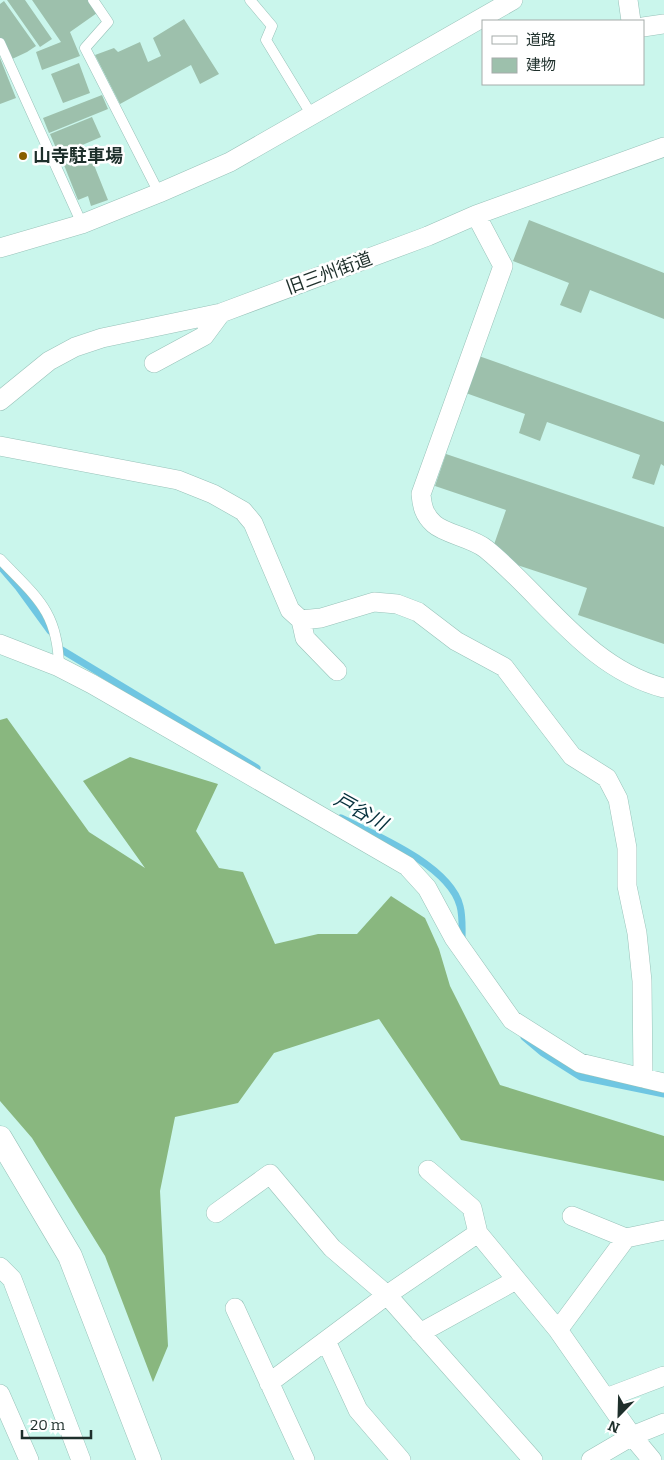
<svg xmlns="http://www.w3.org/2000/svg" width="664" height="1460" font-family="Bitter,'Noto Sans JP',serif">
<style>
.forest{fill:#89b77f}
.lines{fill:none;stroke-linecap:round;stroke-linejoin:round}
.stream{stroke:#6fc6e2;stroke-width:7}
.building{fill:#9dc0ac}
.service-casing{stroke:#98c2b9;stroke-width:11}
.minor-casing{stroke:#98c2b9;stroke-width:20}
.tertiary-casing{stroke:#98c2b9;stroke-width:25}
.service{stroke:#fff;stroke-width:10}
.minor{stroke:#fff;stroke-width:19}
.tertiary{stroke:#fff;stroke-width:24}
.poi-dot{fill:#885f00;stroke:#fff;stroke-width:2}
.labels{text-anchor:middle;stroke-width:5;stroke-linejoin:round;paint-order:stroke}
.poi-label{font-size:18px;font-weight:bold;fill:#1e2f2b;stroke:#fff;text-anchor:start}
.street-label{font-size:18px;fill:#1e2f2b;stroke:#fff}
.water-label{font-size:19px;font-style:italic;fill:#05303c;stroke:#fff}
</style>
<rect width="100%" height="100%" fill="#caf6ec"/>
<path class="forest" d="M7,718L89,832L145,868L83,781L130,757L218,784L196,831L219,868L243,872L275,944L318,934H357L391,896L425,918L439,949L450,986L500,1085L664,1136V1181L461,1140L379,1019L274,1053L238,1103L175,1117L160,1191L168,1346L153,1382L105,1256L32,1138L0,1101V720Z"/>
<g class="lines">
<path class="stream" d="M0,566L18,587L50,631
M57,647L257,768
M341,818C376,835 450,866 460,906C463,917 462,930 462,941
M524,1037L543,1053L581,1077L664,1094"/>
</g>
<path class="building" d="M7,0H25L52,39L40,47Z
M32,0H88L97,13L70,32L80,56L42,70L36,52L61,42Z
M4,1L36,46L27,52L10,60L0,39V4Z
M184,19L219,74L200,84L191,65L120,104L95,55L114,48L118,52L140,42L148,62L161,56L153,38Z
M0,58L16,98L0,104Z
M79,63L90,93L63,103L51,74Z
M102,95L108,109L49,133L43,118Z
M92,117L101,137L59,155L50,134Z
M88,150L108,200L91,206L88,196L78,200L62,160Z
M529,220L664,273V319L590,290L581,313L560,305L569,283L513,261Z
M476,355L664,422V466L661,464L654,485L632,478L640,455L547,422L540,441L519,433L525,414L463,392Z
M446,454L664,527V644L578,615L587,588L490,556L506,510L435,486Z"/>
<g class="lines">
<g class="service-casing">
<path id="service" d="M93,0L108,22L85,48L159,193
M250,0L272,26L266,40L311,114
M0,43L82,224
M0,559C36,597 58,611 59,667"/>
</g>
<g class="minor-casing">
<path id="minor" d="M628,0L631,21
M643,27L664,24
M476,215L503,266L421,494C422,506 424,515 434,524C445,534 473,538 486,549C544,596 587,668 664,688
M0,248L82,224L159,193L230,162L513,0
M154,363L204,336L221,313
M0,401L49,361L75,347L102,338L221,313L428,236L476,215L664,147
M0,446L178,480L213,494L243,511L253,523L290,610L301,620L321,618L374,602L397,604L418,612L456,641L504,667L572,756L607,778L618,799L627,848V886L637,933L642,981L643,1078
M301,620L305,638L337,671
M0,644L59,667L92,684L407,866L427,888L454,938L512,1020L580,1063L664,1083
M428,1170L472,1208L478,1233
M216,1213L270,1174L332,1248L387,1295L533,1460
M572,1216L626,1238
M0,1267L12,1279L81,1460
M235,1308L305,1460
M558,1330L626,1238L664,1230
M420,1333L516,1280
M326,1341L358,1410L401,1460
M269,1383L387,1295L478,1233L558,1330L632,1436L652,1460
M0,1394L29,1460
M606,1398L664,1376
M591,1460L632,1436L664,1423"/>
</g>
<g class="tertiary-casing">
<path id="tertiary" d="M0,1138L70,1256L149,1460"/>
</g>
<use href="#service" class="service"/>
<use href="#minor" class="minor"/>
<use href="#tertiary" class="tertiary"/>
</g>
<circle class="poi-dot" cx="23" cy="156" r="5"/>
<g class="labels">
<g class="poi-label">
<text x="33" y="162">山寺駐車場</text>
</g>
<g class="street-label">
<text transform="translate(329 273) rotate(-20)" y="6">旧三州街道</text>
</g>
<g class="water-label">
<text transform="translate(361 811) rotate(29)" y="7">戸谷川</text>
</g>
</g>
<rect x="482" y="20" width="162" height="65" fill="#ffffff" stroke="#a5acaa"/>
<rect x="492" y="36" width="25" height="8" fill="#ffffff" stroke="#a5acaa"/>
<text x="526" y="45" font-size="15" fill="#1e2f2b">道路</text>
<rect x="492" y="58" width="25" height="15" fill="#9dc0ac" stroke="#a5acaa"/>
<text x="526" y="70" font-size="15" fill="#1e2f2b">建物</text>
<g transform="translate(619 1415) rotate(203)" stroke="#ffffff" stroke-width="4" paint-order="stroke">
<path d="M0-4L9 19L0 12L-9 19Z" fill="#1e2f2b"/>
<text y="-8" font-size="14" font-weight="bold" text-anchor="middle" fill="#1e2f2b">N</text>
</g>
<path d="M22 1430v8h69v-8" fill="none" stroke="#1e2f2b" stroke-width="2.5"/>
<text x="30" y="1430" font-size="15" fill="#1e2f2b" stroke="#ffffff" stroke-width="4" paint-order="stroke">20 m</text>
</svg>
